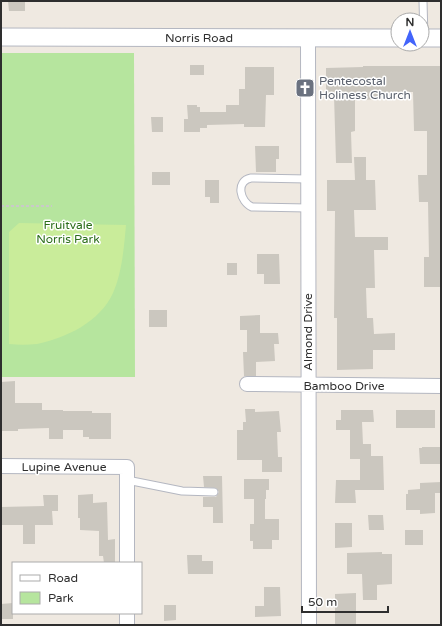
<svg xmlns="http://www.w3.org/2000/svg" width="442" height="626" font-family="'Varela Round',sans-serif">
<style>
.green{fill:#b6e59e}
.pitch{fill:#c9ec9a}
.building{fill:#cbc7bf}
.lines{fill:none;stroke-linecap:round;stroke-linejoin:round}
.service-casing{stroke:#b4b7c1;stroke-width:9}
.minor-casing{stroke:#b4b7c1;stroke-width:16}
.tertiary-casing{stroke:#b4b7c1;stroke-width:19}
.path{stroke:#c9c9c9;stroke-width:2;stroke-dasharray:3 2;stroke-linecap:butt}
.service{stroke:#fff;stroke-width:7}
.minor{stroke:#fff;stroke-width:14}
.tertiary{stroke:#fff;stroke-width:17}
.labels{text-anchor:middle;stroke-width:3;stroke-linejoin:round;paint-order:stroke}
.street-label{font-size:12px;fill:#2e2e2e;stroke:#fff}
.worship-label{font-size:12px;fill:#5b616d;stroke:#fff;text-anchor:start}
.park-label{font-size:12px;fill:#2c6e1b;stroke:#fff}
</style>
<rect width="100%" height="100%" fill="#efe9e1"/>
<path class="green" d="M1,53H134L135,377H1Z"/>
<path class="pitch" d="M19,223L126,225C124,247 122,273 113,293C100,322 66,338 37,344C28,345 18,345 9,344V232Z"/>
<path class="building" d="M8,1H25V11H9Z
M190,65H204V75H190Z
M363,66H441V287H424V257H429L428,202H419L418,175H427V131H414L413,92H391V99L355,100V131L351,132L352,163H336L334,95H326V68L363,67Z
M245,67H274V95H266L265,127H244V124L207,125V128H200V132H184V119H188L187,105H197V107H200V112H226V105H239V89H245Z
M151,117H163V132H152Z
M255,146H279V159H276V172H256Z
M354,157H366V180H375L376,210H354L355,237H388V250H374L375,288H366L367,318H373L374,334L395,333V350H373V369L337,370V318H334L335,211H327V180H355Z
M152,172H170V185H152Z
M205,180H219V203H210V197H205Z
M257,254H279L280,284H264V274H257Z
M227,263H237V275H227Z
M149,310H167V327H149Z
M260,315V333H278L279,344H274L275,361L256,362V376H244L243,352H247V330H240V316Z
M15,381V403H42V410H63V411H92V413H111V439H89V437H83V430H63V439H49V428L18,429V431H1V382Z
M245,409H255V412L279,411L281,432H277L278,457H282V472H262V460H237V430H243V422H246Z
M341,410H373L374,422H362L363,444H371V456H383L384,490H355L356,503H335L336,480H360V459H350V430H336V420H341Z
M396,410H435V428H396Z
M422,447H441V464H420L419,448H422Z
M203,476H222L223,523H213V507H203V497H216L219,492L216,488L204,487Z
M244,479H269V490H266V499H265V519H279V540H272V549H253V541H250V524H254V499H244Z
M441,482V493H435V513L420,514V510H406V494H408V490L420,489V483Z
M93,494V503L107,502L108,540L115,539V563H104L103,556H99V531L80,530V518H78V495Z
M43,495H58V511H52L53,525H35V544H23V525H1V507L44,506Z
M368,515H383L384,530H369Z
M335,523H352V547L335,548Z
M405,530H423V545H405Z
M382,552V554H392V584L377,585V600H363L362,574H347V553Z
M187,555H202V561H213V574H188Z
M264,587H280L281,616L255,617V606H264Z
M356,593V625H335V594Z
M13,603V619H1V604Z
M164,605H176V620L164,621Z"/>
<g class="lines">
<g class="service-casing">
<path id="service" d="M423,1L424,38
M308,179L251,178C235,181 240,202 252,207L308,208
M127,480L182,491L214,492"/>
</g>
<g class="minor-casing">
<path id="minor" d="M308,38L309,625
M247,384L441,386
M1,466L127,467V563
M127,613V625"/>
</g>
<g class="tertiary-casing">
<path id="tertiary" d="M1,37L398,38
M422,38H441"/>
</g>
<path class="path" d="M1,206H52"/>
<use href="#service" class="service"/>
<use href="#minor" class="minor"/>
<use href="#tertiary" class="tertiary"/>
</g>
<defs>
<g id="church-square" transform="scale(1)"><rect x="-9" y="-9" width="18" height="18" rx="4" fill="#6b7280" stroke="#fff"/><path d="M-1.2-6h2.4v3.5h3.3v2.4h-3.3V6h-2.4V-.1h-3.3v-2.4h3.3Z" fill="#fff"/></g>
</defs>
<g fill-rule="evenodd">
<use href="#church-square" x="305" y="88"/>
</g>
<g class="labels">
<g class="street-label">
<text x="199" y="42">Norris Road</text>
<text transform="translate(308 332) rotate(-90)" y="4">Almond Drive</text>
<text x="344" y="390">Bamboo Drive</text>
<text x="64" y="471">Lupine Avenue</text>
</g>
<g class="worship-label">
<text x="319" y="85">Pentecostal<tspan x="319" dy="14">Holiness Church</tspan></text>
</g>
<g class="park-label">
<text x="68" y="229">Fruitvale<tspan x="68" dy="14">Norris Park</tspan></text>
</g>
</g>
<rect width="442" height="626" fill="none" stroke="#2e2e2e" stroke-width="4"/>
<rect x="12" y="562" width="130" height="52" fill="#ffffff" stroke="#ababab"/>
<rect x="20" y="575" width="20" height="6" fill="#ffffff" stroke="#ababab"/>
<text x="48" y="582" font-size="12" fill="#2e2e2e">Road</text>
<rect x="20" y="592" width="20" height="12" fill="#b6e59e" stroke="#ababab"/>
<text x="48" y="602" font-size="12" fill="#2e2e2e">Park</text>
<g transform="translate(410 32)"><circle r="19" fill="#ffffff" stroke="#ababab"/>
<path d="M0-3L7 15L0 10L-7 15Z" fill="#4264fb"/>
<text y="-6" font-size="11" font-weight="bold" text-anchor="middle" fill="#2e2e2e">N</text>
</g>
<path d="M302 606v6h86v-6" fill="none" stroke="#2e2e2e" stroke-width="2"/>
<text x="308" y="606" font-size="12" fill="#2e2e2e" stroke="#ffffff" stroke-width="3" paint-order="stroke">50 m</text>
</svg>
